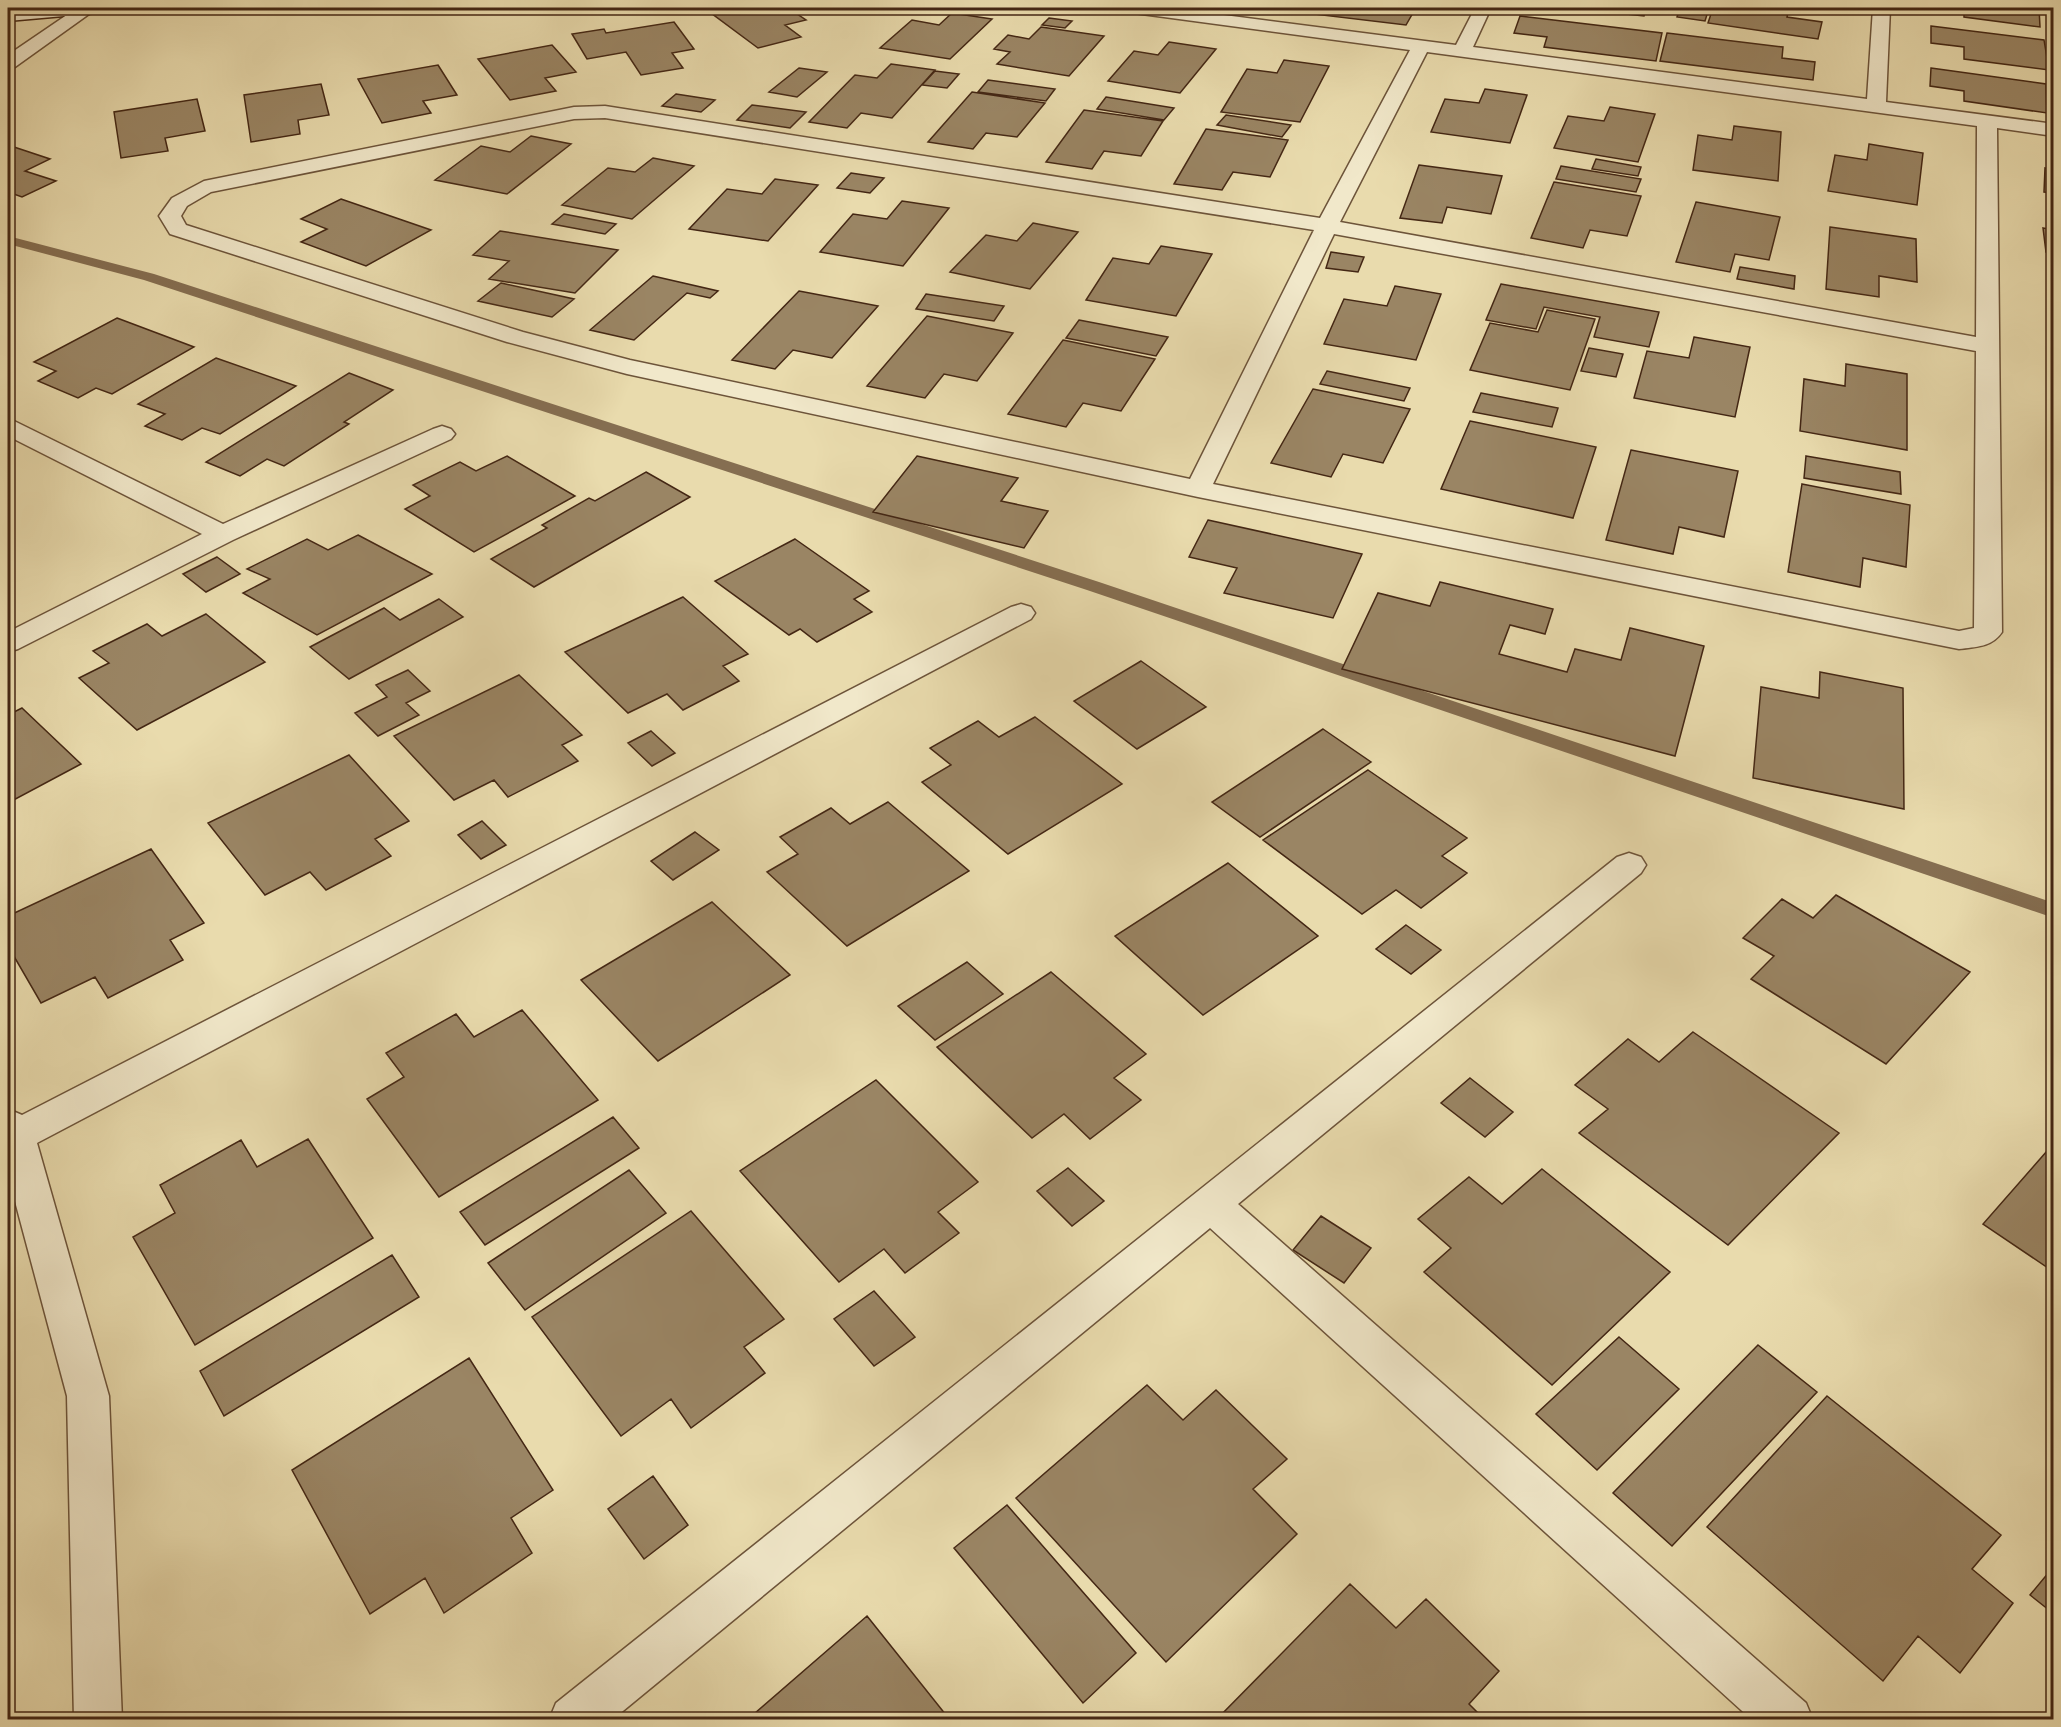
<svg xmlns="http://www.w3.org/2000/svg" width="2061" height="1727" font-family="'Old Standard TT',serif">
<style>
.lines{fill:none;stroke-linecap:round;stroke-linejoin:round}
.stream{fill:#856e51;fill-rule:evenodd}
.building{fill:#9a8564;stroke:#442714;stroke-width:1.5}
.street-casing{stroke:#6d543a;stroke-width:3}
.secondary-casing{stroke:#442714;stroke-width:3}
.street{fill:#f1e8ca;fill-rule:evenodd}
.secondary{fill:#f1e8ca;fill-rule:evenodd}
</style>
<rect width="100%" height="100%" fill="#e9dbad"/>
<filter id="stains"><feTurbulence type="fractalNoise" baseFrequency=".00333" numOctaves="4"/><feColorMatrix values="0 0 0 0 .2 0 0 0 0 .09 0 0 0 0 .02 0 0 0 .5 -.17"/></filter>
<radialGradient id="worn" r=".72"><stop offset=".6" stop-color="#630" stop-opacity="0"/><stop offset="1" stop-color="#630" stop-opacity=".3"/></radialGradient>
<g class="lines">
<path class="stream" d="M8,236L154,274L1099,582L2054,903V918L1087,590L144,280L8,244Z"/>
</g>
<path class="building" d="M733,8H788L806,20L785,25L801,37L758,48L711,13Z
M1308,8H1389L1414,11L1406,25L1305,13Z
M1571,8H1646L1644,16Z
M1680,8H1709L1705,21L1677,17Z
M1713,8H1789L1787,17L1822,22L1818,39L1708,23Z
M1964,8H2039L2040,27L1964,17Z
M952,13L992,19L950,59L880,48L912,20L939,25Z
M1520,16L1662,33L1656,61L1544,47L1547,37L1514,33Z
M1049,18L1072,21L1065,28L1042,25Z
M674,22L694,49L672,53L683,68L641,75L626,52L587,59L572,34L604,29L606,33Z
M1931,26L2044,40L2049,70L1964,59V47L1931,43Z
M1041,27L1104,36L1069,76L997,64L1010,52L994,49L1008,35L1029,39Z
M1667,33L1783,47L1782,58L1815,62L1813,80L1660,61Z
M1169,42L1216,49L1180,93L1108,81L1134,51L1158,55Z
M552,45L576,72L545,78L556,91L510,100L478,59Z
M1284,60L1329,66L1300,122L1221,112L1247,69L1277,73Z
M891,64L935,70L892,118L861,113L847,128L809,122L855,75L877,78Z
M438,65L457,95L423,101L431,113L382,123L358,79Z
M799,68L827,72L797,97L769,92Z
M1931,68L2046,84L2047,113L1964,101V91L1930,86Z
M935,71L959,74L947,88L922,85Z
M988,80L1055,89L1046,101L978,92Z
M321,84L329,115L298,120L300,134L251,142L244,95Z
M1485,89L1527,95L1510,143L1431,132L1445,99L1479,103Z
M972,92L1045,103L1017,137L986,133L973,149L928,142Z
M676,94L715,100L701,112L662,106Z
M1106,97L1174,108L1164,120L1097,109Z
M197,99L205,131L165,138L168,151L121,158L114,112Z
M752,105L806,112L790,128L737,120Z
M1610,107L1655,114L1638,162L1554,148L1568,116L1604,121Z
M1084,110L1163,121L1141,156L1104,151L1092,169L1046,162Z
M1226,115L1291,125L1282,137L1217,125Z
M1734,126L1781,132L1778,181L1693,170L1698,135L1732,140Z
M1206,129L1288,140L1270,177L1233,172L1222,190L1174,184Z
M531,136L571,144L507,194L435,180L481,146L510,152Z
M1869,144L1923,153L1917,205L1828,191L1835,155L1867,160Z
M8,145L50,159L25,171L56,181L22,197L8,192Z
M653,158L694,166L632,219L562,205L608,168L635,172Z
M1596,159L1641,167L1638,176L1592,169Z
M1419,165L1502,176L1491,214L1447,207L1442,223L1400,218Z
M1561,166L1641,179L1636,192L1556,179Z
M2045,168L2054,170V193L2044,192Z
M851,173L884,178L870,193L837,188Z
M775,179L818,185L768,241L689,229L727,189L762,194Z
M1554,182L1641,196L1627,236L1590,230L1583,248L1531,238Z
M341,199L431,230L366,266L301,242L327,229L301,219Z
M902,201L949,208L903,266L820,252L853,214L887,219Z
M1696,202L1780,217L1769,260L1735,254L1730,272L1676,262Z
M564,214L616,224L605,234L552,224Z
M1033,223L1078,232L1030,289L950,272L986,235L1017,241Z
M1830,227L1916,239L1917,282L1879,276V297L1826,289Z
M2043,228L2054,230V253L2046,252Z
M500,231L618,250L575,293L489,279L509,261L473,255Z
M1161,246L1212,254L1176,316L1086,300L1113,258L1149,264Z
M1331,252L1364,257L1358,272L1326,268Z
M1740,267L1795,276L1794,289L1737,279Z
M653,276L718,291L710,298L687,293L634,340L590,330Z
M501,283L574,299L552,317L478,301Z
M1501,284L1659,312L1649,347L1594,337L1600,317L1544,307L1536,329L1486,320Z
M1395,286L1441,294L1416,360L1324,344L1344,299L1387,306Z
M799,291L878,306L832,358L793,350L775,369L732,360Z
M926,294L1004,306L994,321L916,309Z
M1547,310L1595,319L1570,390L1470,370L1490,323L1538,332Z
M927,316L1013,333L977,381L944,374L925,398L867,386Z
M117,318L194,347L112,394L96,388L78,398L38,381L56,371L34,362Z
M1079,320L1168,337L1156,356L1066,338Z
M1694,337L1750,347L1735,417L1634,398L1647,351L1689,358Z
M1063,340L1155,359L1121,411L1083,403L1066,427L1008,414Z
M1589,348L1623,354L1616,377L1581,371Z
M216,358L296,386L220,434L202,428L182,440L145,426L165,414L138,404Z
M1846,364L1907,374V450L1800,431L1804,379L1845,386Z
M1327,371L1410,388L1404,401L1320,384Z
M349,373L393,390L344,422L349,424L284,466L267,459L240,476L206,462Z
M1313,389L1410,409L1383,463L1343,454L1331,477L1271,463Z
M1481,393L1558,408L1552,427L1473,412Z
M1470,421L1596,447L1573,518L1441,489Z
M1631,450L1738,471L1724,537L1679,527L1673,554L1606,540Z
M507,456L575,496L474,552L405,509L430,496L413,485L460,462L476,471Z
M917,456L1018,478L1001,501L1048,511L1024,548L873,512Z
M1806,456L1900,472L1901,494L1804,478Z
M646,472L690,497L534,587L491,559L547,528L542,525L589,498L595,501Z
M1802,484L1910,505L1906,567L1863,558L1860,587L1788,572Z
M1208,520L1362,554L1333,618L1224,593L1237,568L1189,557Z
M358,535L432,574L317,635L243,593L270,579L247,569L307,539L328,550Z
M795,539L869,591L854,599L872,612L817,642L800,629L789,635L715,581Z
M217,557L240,574L206,592L183,574Z
M1440,582L1553,609L1545,634L1510,625L1499,654L1567,672L1575,649L1621,660L1630,628L1704,646L1675,756L1342,669L1378,593L1430,606Z
M683,597L748,654L723,666L739,681L683,710L667,694L628,713L565,652Z
M439,599L463,617L349,679L310,647L384,608L400,620Z
M206,614L265,662L137,730L79,678L109,663L93,651L147,624L162,636Z
M1141,661L1206,707L1137,749L1074,701Z
M408,670L430,691L406,703L419,715L378,736L355,713L387,697L376,685Z
M1820,672L1903,688L1904,809L1753,778L1761,687L1819,698Z
M519,675L582,735L562,745L578,761L508,797L494,780L454,800L394,736Z
M22,708L81,764L8,803V715Z
M1035,717L1122,784L1008,854L922,782L951,765L930,748L978,721L999,737Z
M1323,729L1371,762L1260,837L1212,802Z
M651,731L675,753L652,766L628,743Z
M349,755L409,821L375,839L391,856L326,890L310,872L265,895L208,823Z
M1368,770L1467,838L1442,856L1467,873L1421,908L1396,890L1362,914L1263,840Z
M888,802L969,871L847,946L767,872L798,854L780,837L831,808L850,824Z
M482,821L506,845L481,859L458,835Z
M695,832L719,850L673,880L651,861Z
M151,849L204,923L170,940L183,960L108,998L95,977L41,1003L8,946V916Z
M1228,863L1318,936L1203,1015L1115,936Z
M1836,895L1970,972L1886,1064L1751,979L1774,956L1743,938L1782,899L1813,918Z
M712,902L790,975L658,1061L581,980Z
M1406,925L1441,950L1411,974L1376,949Z
M967,962L1003,994L935,1040L898,1006Z
M1051,972L1146,1054L1114,1078L1141,1100L1090,1139L1064,1114L1032,1138L937,1047Z
M522,1010L598,1100L439,1197L367,1099L404,1077L386,1053L456,1014L474,1037Z
M1693,1032L1839,1133L1728,1245L1579,1133L1608,1109L1575,1085L1628,1039L1659,1062Z
M1470,1078L1513,1112L1485,1137L1441,1103Z
M876,1080L978,1182L938,1212L959,1233L905,1273L884,1249L839,1282L740,1171Z
M613,1117L639,1148L485,1245L460,1212Z
M308,1139L373,1238L195,1345L133,1237L175,1213L160,1185L241,1140L257,1167Z
M2054,1143V1272L1983,1224Z
M1068,1168L1104,1201L1072,1226L1037,1191Z
M1542,1169L1670,1272L1552,1385L1424,1272L1451,1248L1418,1219L1469,1177L1502,1204Z
M629,1170L666,1213L525,1310L488,1263Z
M691,1211L784,1319L744,1347L765,1373L691,1428L671,1399L621,1436L532,1317Z
M1321,1216L1371,1248L1344,1283L1293,1250Z
M392,1255L419,1297L224,1416L200,1371Z
M874,1291L915,1337L874,1366L834,1319Z
M1619,1337L1679,1389L1597,1470L1536,1414Z
M1758,1345L1817,1392L1672,1546L1613,1493Z
M469,1358L553,1490L511,1518L532,1553L444,1613L425,1578L370,1614L292,1470Z
M1147,1385L1183,1420L1216,1390L1287,1459L1253,1489L1297,1534L1166,1662L1016,1498Z
M1827,1396L2001,1535L1972,1569L2013,1603L1960,1673L1918,1636L1883,1681L1707,1527Z
M653,1476L688,1525L644,1559L608,1509Z
M1007,1505L1136,1653L1083,1703L954,1548Z
M2054,1566V1614L2030,1595Z
M1350,1584L1396,1628L1426,1599L1499,1671L1469,1704L1485,1720H1216Z
M867,1616L950,1720H747Z"/>
<g class="lines">
<g class="street-casing">
<path id="street" d="M77,8L96,9L15,67L8,68V55Z
M1126,8H1170L1456,45L1475,8H1491L1473,47L1867,99L1873,8H1890L1886,102L2054,124V136L1997,128L2002,632C1992,647 1976,647 1959,649L1198,497L627,374L507,342L170,234L159,216L172,198L204,181L574,107L605,106L1320,218L1410,50L1134,13L1128,12ZM1427,52L1977,126L1976,337L1340,222ZM605,118L1314,230L1190,479L630,360L523,332L186,225L181,216L187,206L211,192L574,119ZM1334,234L1976,351L1974,628L1959,631L1213,484Z
M8,418L223,524L433,429L442,426L451,429L455,434L451,439L233,540L18,649L8,652V632L202,534L8,436Z
M1021,604L1031,607L1035,613L1031,619L37,1143L109,1396L122,1720H74L67,1396L8,1175V1109L22,1115L1011,607Z
M1629,853L1641,857L1646,865L1641,873L1238,1204L1806,1703L1813,1720H1752L1210,1228L612,1720H549L556,1703L1617,857Z"/>
</g>
<g class="secondary-casing">
<path id="secondary" d="M44,8H107L98,13L8,21V11Z"/>
</g>
<use href="#street" class="street"/>
<use href="#secondary" class="secondary"/>
</g>
<rect width="2061" height="1727" fill="none" stroke="#e9dbad" stroke-width="30"/>
<rect x="9" y="9" width="2043" height="1709" fill="none" stroke="#442714" stroke-width="3"/>
<rect x="15" y="15" width="2031" height="1697" fill="none" stroke="#442714" stroke-width="1.5"/>
<rect width="100%" height="100%" filter="url(#stains)"/>
<rect width="100%" height="100%" fill="url(#worn)"/>
</svg>
